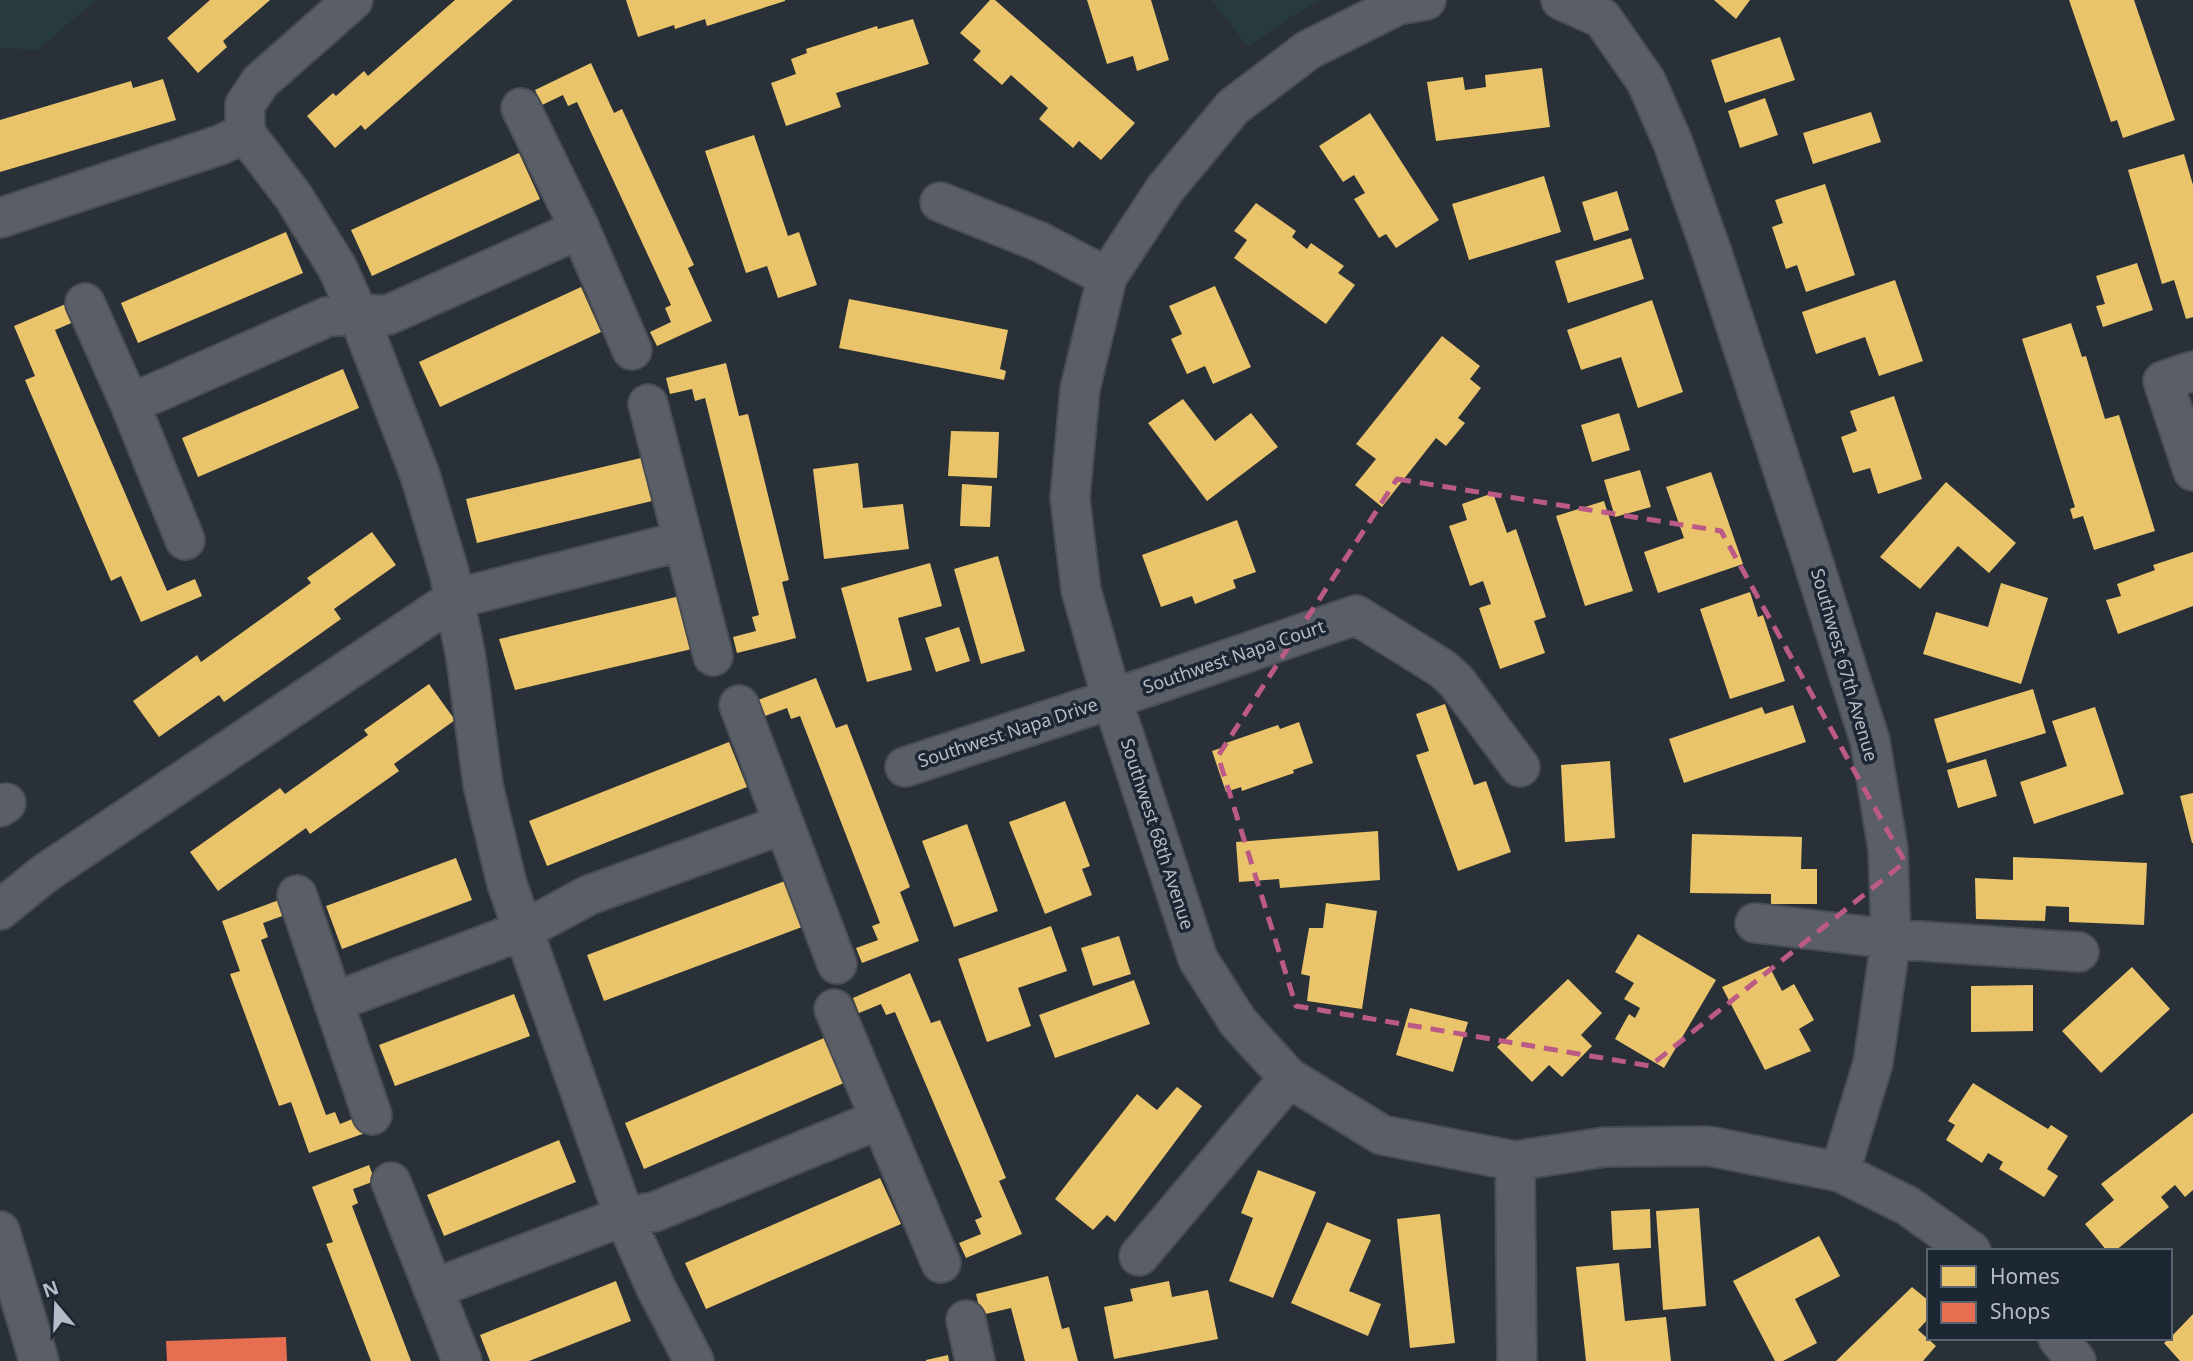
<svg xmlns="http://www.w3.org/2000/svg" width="2193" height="1361" font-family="'Noto Sans',sans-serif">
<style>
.green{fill:#273a3e}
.homes{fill:#e9c46a}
.shops{fill:#e76f51}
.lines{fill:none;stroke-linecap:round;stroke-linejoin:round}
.minor-casing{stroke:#484c53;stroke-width:42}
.minor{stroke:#5a5e66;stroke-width:38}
.marked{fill:none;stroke:#bc5a87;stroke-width:5;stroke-dasharray:14 9;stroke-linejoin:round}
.labels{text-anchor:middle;stroke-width:7;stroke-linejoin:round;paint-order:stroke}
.street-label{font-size:18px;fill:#b4bcc9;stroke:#1d2633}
</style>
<rect width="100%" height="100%" fill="#2a3038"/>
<path class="green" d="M0,0H96L38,50L0,48Z
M1212,0H1320L1291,17L1248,47Z"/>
<path class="homes" d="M210,0H270L223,41L227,47L198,73L167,38Z
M455,0H513L365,130L361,125L335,148L307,116L333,93L336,96L364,71L368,76Z
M626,0H785V1L707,26L705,19L675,29L674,25L638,37Z
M990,0H995L1135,123L1101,160L1079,141L1073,148L1039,119L1048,108L1011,75L1002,85L973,60L981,51L960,33Z
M1087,0H1151L1169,60L1137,71L1133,56L1107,64Z
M1714,0H1750L1736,19Z
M2069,0H2134L2175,120L2123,138L2117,120L2111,122Z
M913,19L929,64L836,93L841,107L786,126L771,83L796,74L791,59L807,53L806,49L877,26L878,29Z
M1780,37L1795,80L1725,103L1711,60Z
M591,63L614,113L622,109L694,265L688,268L712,321L657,346L650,332L671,322L665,308L671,305L577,102L568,106L563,95L542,105L535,90Z
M1542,68L1550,127L1436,141L1427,82L1463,77L1465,90L1486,87L1485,75Z
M163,79L176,120L0,172V120L131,81L133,88Z
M1765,98L1778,135L1740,148L1728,111Z
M1871,112L1881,142L1813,164L1803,133Z
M1370,113L1439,220L1396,248L1386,234L1379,238L1354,199L1365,193L1354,175L1343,182L1319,146Z
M754,135L788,236L799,232L817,285L778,298L767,266L746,273L705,151Z
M519,153L540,199L372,276L351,230Z
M2184,154L2193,185V317L2186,319L2174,280L2162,284L2128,170Z
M1544,176L1561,232L1469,260L1452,204Z
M1825,184L1855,275L1806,292L1797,265L1786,269L1772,227L1783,223L1775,200Z
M1617,191L1629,230L1594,241L1582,202Z
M1256,203L1296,231L1292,237L1307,249L1311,243L1344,266L1338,273L1355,285L1326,324L1234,258L1247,240L1234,231Z
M286,232L303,273L138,343L121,303Z
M1631,238L1644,279L1568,303L1555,261Z
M2137,263L2153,310L2103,327L2096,306L2105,304L2096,276Z
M1895,280L1923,361L1879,376L1865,337L1816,354L1802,312Z
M1215,286L1251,367L1213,384L1205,366L1187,374L1171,339L1182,334L1169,306Z
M581,287L601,332L440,407L419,362Z
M849,299L1008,330L1000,369L1006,371L1004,380L839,348Z
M75,300L83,318L55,330L167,591L195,579L202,596L141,622L121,576L111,581L25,380L35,376L14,326Z
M1652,300L1683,392L1638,408L1621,357L1581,370L1567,330Z
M2071,323L2082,357L2086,356L2105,419L2119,415L2155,531L2094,550L2083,516L2073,519L2070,509L2075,507L2022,339Z
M1442,336L1480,366L1470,379L1481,388L1458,418L1465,423L1446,446L1436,438L1382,507L1355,485L1376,459L1356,444Z
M726,363L739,416L748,414L789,580L782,582L796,638L737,653L733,637L756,631L752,617L759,615L705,398L695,401L692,389L670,394L666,378Z
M343,369L359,408L198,477L182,438Z
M1894,396L1922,479L1878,494L1870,468L1853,473L1841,437L1857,431L1850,411Z
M1183,399L1215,441L1251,413L1278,447L1207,501L1148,423Z
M1619,413L1630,450L1592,462L1581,425Z
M951,431L999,432L997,478L948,476Z
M641,458L652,501L477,543L466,499Z
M858,463L863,508L903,504L909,549L824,559L813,469Z
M1640,470L1651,507L1615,517L1604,480Z
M1711,472L1743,564L1658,593L1644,552L1684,538L1666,487Z
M1946,482L2016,543L1989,573L1958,546L1920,589L1880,557Z
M962,484L992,486L990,527L960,526Z
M1493,493L1507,533L1516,529L1546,617L1534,621L1545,653L1500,669L1479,608L1491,604L1483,581L1470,586L1449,526L1467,520L1462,504Z
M1604,501L1633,591L1585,606L1556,516Z
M1237,520L1256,572L1233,580L1236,588L1195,604L1192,596L1161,607L1142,555Z
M372,532L396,565L334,609L341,619L224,702L219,695L159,737L133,701L197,655L201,662L311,583L307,578Z
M2193,552V606L2118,634L2106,600L2121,596L2117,584L2155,570L2153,565Z
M998,556L1025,651L981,664L954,569Z
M930,563L942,606L898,618L912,670L867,682L841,588Z
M2001,583L2048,598L2021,684L1923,654L1936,612L1988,627Z
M1750,592L1758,617L1763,615L1785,681L1730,699L1700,609Z
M680,596L692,649L515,690L499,639Z
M959,627L970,661L936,672L925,638Z
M816,678L836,728L847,724L910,887L900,892L919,941L862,963L856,948L878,940L872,926L880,923L800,716L791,719L787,708L765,716L758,700Z
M429,684L455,720L394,764L399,771L310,834L306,828L218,891L190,852L280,788L285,794L368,735L364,730Z
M2033,689L2046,733L1947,763L1934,719Z
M1445,704L1474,785L1486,781L1511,852L1458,871L1416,755L1429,751L1416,714Z
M1793,705L1806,742L1684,783L1669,739L1762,707L1765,714Z
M2095,707L2124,794L2034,824L2020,782L2067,766L2052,721Z
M1299,722L1313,763L1293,770L1294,773L1242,791L1241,787L1226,792L1212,751L1227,746L1226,743L1278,725L1280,729Z
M729,742L747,787L547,866L529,821Z
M1986,759L1997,796L1958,808L1947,770Z
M1610,761L1615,838L1565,842L1561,765Z
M2193,793V843H2192L2180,796Z
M1065,801L1090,866L1082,869L1092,895L1045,914L1009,822Z
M967,824L998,911L954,927L922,841Z
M1378,831L1380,880L1280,888L1279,879L1239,882L1236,842Z
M1692,834L1802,837L1801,869H1817V904H1771V894L1690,893Z
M2013,857L2147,863L2144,925L2069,922V907L2046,906L2045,921L1976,919L1975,878L2013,880Z
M456,858L472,900L342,949L326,906Z
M785,881L802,927L604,1001L587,955Z
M279,900L285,915L263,923L268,937L261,940L326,1115L335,1112L340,1124L362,1115L368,1132L309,1153L291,1102L279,1106L230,974L240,971L222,921Z
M1326,903L1377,911L1362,1009L1307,1001L1310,976L1301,974L1309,928H1323Z
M1051,926L1067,971L1018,988L1031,1026L987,1042L958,959Z
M1638,934L1716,980L1664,1068L1615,1039L1629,1014L1635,1018L1640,1008L1624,999L1634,983L1615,972Z
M1119,936L1131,974L1093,986L1081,948Z
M1769,966L1782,991L1794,984L1814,1020L1799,1029L1811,1051L1765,1070L1722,987Z
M2132,967L2170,1009L2101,1073L2062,1031Z
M910,973L931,1023L940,1020L1006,1178L999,1181L1022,1234L966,1258L959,1243L981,1234L975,1220L982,1217L895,1012L886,1015L881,1004L859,1013L853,998Z
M1568,979L1602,1013L1581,1035L1592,1046L1562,1077L1549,1065L1532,1082L1497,1047Z
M1134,980L1150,1024L1055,1058L1039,1015Z
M2033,985V1031L1971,1032V986Z
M514,994L530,1036L395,1086L379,1045Z
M1410,1008L1468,1022L1453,1072L1396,1055Z
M824,1038L844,1083L644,1169L625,1123Z
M1973,1083L2048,1129L2051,1125L2068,1136L2047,1169L2058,1176L2044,1197L1999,1169L2003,1162L1988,1153L1982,1163L1946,1140L1955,1125L1948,1121Z
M1177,1087L1202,1106L1115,1222L1107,1215L1093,1230L1055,1199L1137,1094L1157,1110Z
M2193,1113V1190L2185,1197L2175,1185L2161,1197L2169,1207L2115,1251H2107L2085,1224L2114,1200L2101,1184Z
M559,1140L576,1182L444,1236L427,1195Z
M369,1165L375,1181L353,1189L358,1203L352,1206L411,1361H371L326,1244L333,1242L312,1187Z
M1258,1170L1316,1192L1273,1298L1229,1281L1253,1218L1241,1213Z
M880,1178L901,1224L706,1309L685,1263Z
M1699,1208L1706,1306L1663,1310L1656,1211Z
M1650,1209L1651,1248L1613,1250L1611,1211Z
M1440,1214L1455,1343L1410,1348L1397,1219Z
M1327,1222L1371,1240L1349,1291L1381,1304L1368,1336L1291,1303Z
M1819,1236L1840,1276L1795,1299L1817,1343L1783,1361H1775L1733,1281Z
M1619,1263L1625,1321L1666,1317L1671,1361H1586L1576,1267Z
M1048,1276L1062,1329L1069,1327L1078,1361H1025L1011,1308L981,1315L976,1294Z
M616,1281L631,1321L529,1361H490L480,1335Z
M1169,1281L1172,1297L1208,1290L1218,1339L1114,1359L1104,1307L1133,1301L1130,1289Z
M1912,1287L1929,1301V1312L1926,1315L1929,1318L1918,1330L1936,1346L1923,1361H1836Z
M2193,1314V1361H2180L2164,1343L2170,1338Z
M948,1355L949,1361H926V1360Z"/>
<path class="shops" d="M286,1337L287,1361H167L166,1341Z"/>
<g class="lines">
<g class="minor-casing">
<path id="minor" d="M353,0L260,82L245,105V133L293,196L337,267L358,314L420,475L449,572L466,658L483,785L507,884L624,1216L656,1288L694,1361
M1426,0L1398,5L1308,50L1233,107L1165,189L1107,277L1080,389L1070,498L1081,590L1112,699L1198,959L1238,1022L1289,1078L1382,1135L1515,1161L1605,1147L1708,1146L1840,1172L1908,1206L1971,1251
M1561,0L1602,18L1646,81L1673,143L1711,250L1811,555L1870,741L1888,849L1891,939L1873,1063L1840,1172
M521,108L580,229L632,350
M940,202L1040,242L1107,277
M0,218L220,145L245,133
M85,303L130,404L185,540
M2193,371L2163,381L2193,471
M130,404L327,317L358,314L388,315L580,229
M648,404L713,656
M739,705L837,964
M905,767L1112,699L1356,615L1443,669L1456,681L1520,767
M0,807L6,803
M297,895L372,1115
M0,910L44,874L454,599L682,541
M1755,923L1891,939L2079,952
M334,1002L524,930L589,895L784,824
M834,1009L941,1263
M1515,1161L1517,1361
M391,1182L462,1361
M0,1231L39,1361
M1139,1256L1289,1078
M433,1289L624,1216L654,1212L880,1119
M966,1320L975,1361
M2058,1338L2076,1361"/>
</g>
<use href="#minor" class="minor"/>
</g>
<path class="marked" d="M1397,479L1721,531L1905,862L1650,1066L1296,1006L1218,756Z"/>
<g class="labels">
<g class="street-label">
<text transform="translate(1234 657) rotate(-19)" y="6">Southwest Napa Court</text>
<text transform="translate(1844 665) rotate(74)" y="6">Southwest 67th Avenue</text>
<text transform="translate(1008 733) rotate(-18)" y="6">Southwest Napa Drive</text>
<text transform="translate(1157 834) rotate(72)" y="6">Southwest 68th Avenue</text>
</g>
</g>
<rect x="1927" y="1249" width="245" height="91" fill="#1d2633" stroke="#59626f" stroke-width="2"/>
<rect x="1941" y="1266" width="35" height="21" fill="#e9c46a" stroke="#59626f" stroke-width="2"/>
<text x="1990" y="1284" font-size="21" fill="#b4bcc9">Homes</text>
<rect x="1941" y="1302" width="35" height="21" fill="#e76f51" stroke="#59626f" stroke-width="2"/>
<text x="1990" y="1319" font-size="21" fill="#b4bcc9">Shops</text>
<g transform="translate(56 1305) rotate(341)" stroke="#1d2633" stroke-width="5" paint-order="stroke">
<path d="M0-5L12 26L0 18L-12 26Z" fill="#b4bcc9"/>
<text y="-10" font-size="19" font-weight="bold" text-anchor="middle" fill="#b4bcc9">N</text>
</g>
</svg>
